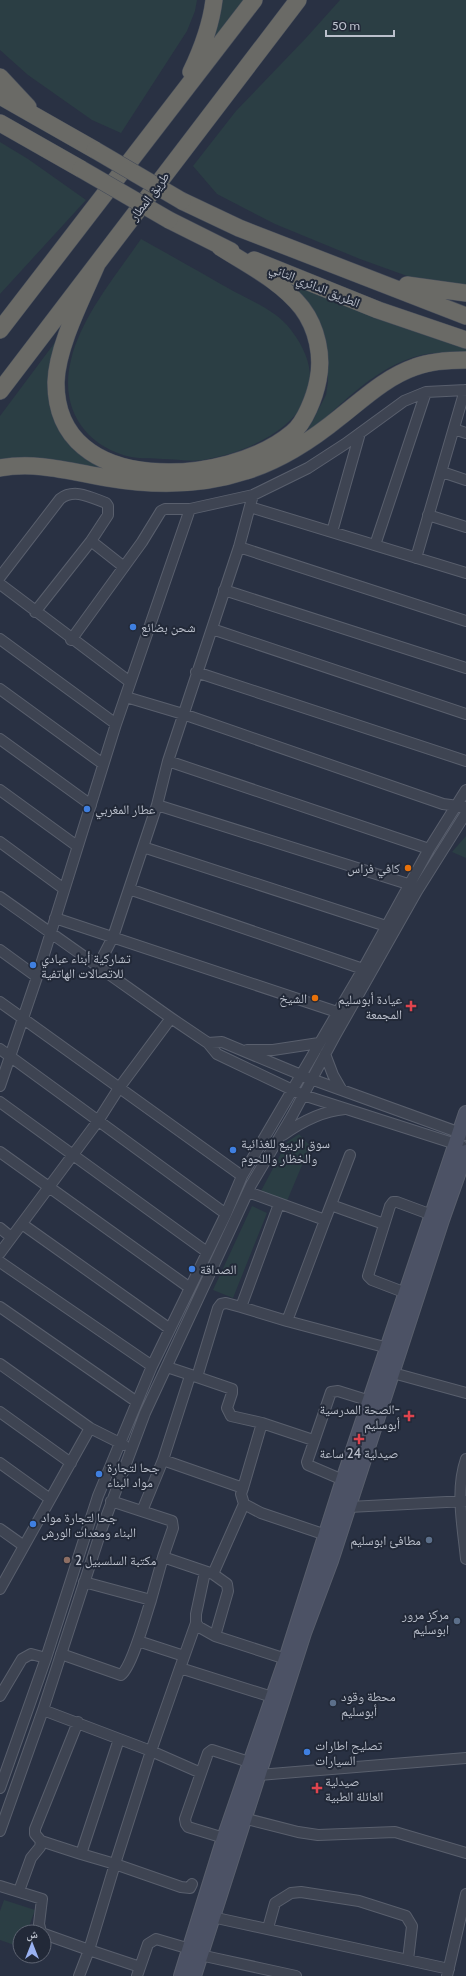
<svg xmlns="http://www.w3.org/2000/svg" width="466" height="1976" font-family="Cabin,'Noto Naskh Arabic',sans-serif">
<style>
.green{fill:#2b3e44}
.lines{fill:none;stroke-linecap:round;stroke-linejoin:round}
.minor-casing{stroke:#595f6d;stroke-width:12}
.secondary-casing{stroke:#595f6d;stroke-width:16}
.trunk-casing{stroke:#454c5a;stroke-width:18}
.minor{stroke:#3e4452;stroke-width:10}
.secondary{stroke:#4c5265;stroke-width:14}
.trunk{stroke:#6a6a66;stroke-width:17}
.trunk-bridge-casing{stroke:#454c5a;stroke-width:18;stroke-linecap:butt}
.trunk-bridge{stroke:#6a6a66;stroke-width:17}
.shop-dot{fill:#3f7fe0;stroke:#222938;stroke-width:1.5}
.food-dot{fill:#e8710a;stroke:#222938;stroke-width:1.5}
.health-dot{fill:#e0444e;stroke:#222938;stroke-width:1.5}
.service-dot{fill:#5c6f8a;stroke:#222938;stroke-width:1.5}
.education-dot{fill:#8d6e63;stroke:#222938;stroke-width:1.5}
.labels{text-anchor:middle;stroke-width:4;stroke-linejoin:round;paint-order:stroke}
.street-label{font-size:13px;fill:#bbc0cc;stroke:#222938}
.poi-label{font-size:13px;fill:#bbc0cc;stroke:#222938;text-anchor:start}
</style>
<rect width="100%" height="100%" fill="#293143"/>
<path class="green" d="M0,0H197L195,11L187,31L121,133L92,120L28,75L0,50Z
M220,0H245L207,50Z
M340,0H466V287L446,290L360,259L275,224L217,194L193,166L236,111L306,38Z
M0,142L28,159L86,200L0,294Z
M141,239C172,256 203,274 235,292C254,302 278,312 291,330C347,403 268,449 203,460C190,462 176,459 163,459C153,458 141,459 131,457C84,446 59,407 71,360C81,317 117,274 141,239Z
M274,278L466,347V353C449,353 431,351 414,357C370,371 338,408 304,437L326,395L328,382V355Z
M62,333L57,346L73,446L87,459L112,470L0,464V416Z
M466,836V858L452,852Z
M299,1134L310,1146L287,1201L261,1191L287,1142Z
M252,1206L267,1213L233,1298L213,1290Z
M4,1900L35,1910L27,1932H20V1947L0,1940V1911Z"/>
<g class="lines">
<g class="minor-casing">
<path id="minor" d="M454,429L466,433
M442,472L466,480
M250,507L466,573
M428,515L466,527
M332,532L360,433
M91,541L124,567
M375,545L426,392
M239,547L466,621
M416,558L465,390
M0,577L60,499C74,488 90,497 106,503L108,506V515L91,541L35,612
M0,584L130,682
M224,590L466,668
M212,629L466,714
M0,639L116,724
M71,640L142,542L161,511L165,509H190L253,495L308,468L345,444L404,401L426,392L466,390
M196,672L466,761
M0,689L103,764
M126,697L183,714L443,804L466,807
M0,739L91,805
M168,761L429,849
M0,790L77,846
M157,805L408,884
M0,842L64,889
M143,847L386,926
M129,889L363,969
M0,897L171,1018L208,1043L217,1054L303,1095L462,1146
M55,918L337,1012
M0,950L37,977
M98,966L113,937L157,805L168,761L239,547L253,495
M0,1002L242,1176
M208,1043L222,1042L311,1079L466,1135
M0,1049L226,1214
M247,1050H273L319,1043
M325,1054L333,1075L341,1089
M0,1086L37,977L116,724L190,509
M0,1102L207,1252
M283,1135C301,1122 322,1111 345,1109
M0,1152L190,1288
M248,1192L325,1220L350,1155
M279,1204L241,1307L287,1321L325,1220
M331,1205L384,1224
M22,1224L170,1329
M0,1228L11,1237
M0,1253L98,1121L119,1088L171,1018
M0,1262L152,1366
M406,1293L372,1280L368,1276L390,1206L393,1202H397L432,1215
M0,1307L137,1402
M287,1321L388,1348
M0,1364L90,1428L124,1445
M167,1367L197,1377L218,1308L221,1304L226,1303L241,1307
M393,1373L466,1393
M190,1376L163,1460L243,1488
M197,1377L232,1389V1393L227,1408L231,1416L262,1423L313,1440
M0,1412L71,1463
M262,1423L243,1488L241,1494L244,1504L261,1513L326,1535
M466,1459C455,1491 463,1527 466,1559
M0,1463L50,1499
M343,1480L308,1465L307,1462L331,1392L338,1391L370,1401
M111,1501L172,1521L173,1528L163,1557L213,1574L244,1504
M349,1507L466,1501
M142,1511L163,1460
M0,1529L24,1546
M213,1574L227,1584L228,1591L215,1636L286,1659
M84,1582L151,1600L163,1557
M0,1589L90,1428
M196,1623V1614L205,1572
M215,1636L199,1627L196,1623L180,1668L272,1697
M138,1641L184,1656
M61,1654L121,1675C132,1667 146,1615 151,1600
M0,1696L22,1659L31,1654L46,1658
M43,1710L151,1751L180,1668
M78,1722L35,1829V1834L41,1841L81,1854L119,1739
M201,1773L185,1819L186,1824L188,1827L224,1838
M259,1775L466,1758
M0,1788L46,1658L98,1496L152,1366L226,1214L242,1176L363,969L429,849L466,790
M243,1818L298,1832L318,1835L395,1832L466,1853
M0,1831L43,1710L102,1528L145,1413L251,1185L292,1116L335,1036L417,891L466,813
M81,1854L115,1864L151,1751L201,1773L208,1753L212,1750L249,1762
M0,1886L42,1899L39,1924L41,1932
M19,1891L31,1858L40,1847L41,1841
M212,1917L449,1969
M268,1928L275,1903L291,1893L301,1892L359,1901L406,1916L412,1926L408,1960
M44,1934L89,1950L115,1864L181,1887L190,1888L192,1884
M200,1955L296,1976
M79,1976L89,1950L140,1967
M137,1976L148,1944L156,1939L190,1949
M447,1976L466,1894"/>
</g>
<g class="secondary-casing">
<path id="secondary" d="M181,1976L224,1838L286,1659L343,1480L466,1113
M194,1976L304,1633L331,1561L442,1220L466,1152"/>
</g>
<g class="trunk-casing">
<path id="trunk" d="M191,72C202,49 211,25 214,0
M0,77L28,107
M0,96L95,150
M0,123L81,169
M182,201L239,228L466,316
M169,220L231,251
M254,260L378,310L466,340
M97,264C83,297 57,346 56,382C55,499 229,486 292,433C305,423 315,396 318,380C323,356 317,328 302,308C281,281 248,265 220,247
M407,285L466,293
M0,330L254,0
M0,391L298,0
M0,468C36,461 72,472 108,478C154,486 201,486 246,471C279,461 313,439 340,417C363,399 386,377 415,367C431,361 449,360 466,360"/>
</g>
<use href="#minor" class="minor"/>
<use href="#secondary" class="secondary"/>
<use href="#trunk" class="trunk"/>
<g class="trunk-bridge-casing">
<path id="trunk-bridge" d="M95,150L182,201
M81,169L169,220"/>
</g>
<use href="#trunk-bridge" class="trunk-bridge"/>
</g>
<g class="shop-dot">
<circle cx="133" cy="627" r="4"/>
<circle cx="87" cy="809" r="4"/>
<circle cx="33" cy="965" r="4"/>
<circle cx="233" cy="1150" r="4"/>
<circle cx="192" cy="1269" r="4"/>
<circle cx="99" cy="1474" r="4"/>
<circle cx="33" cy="1524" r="4"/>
<circle cx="307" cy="1752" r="4"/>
</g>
<g class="food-dot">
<circle cx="408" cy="868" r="4"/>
<circle cx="315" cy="998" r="4"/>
</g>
<g class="health-dot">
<path d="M409 1000h4v4h4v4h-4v4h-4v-4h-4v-4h4z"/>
<path d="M407 1410h4v4h4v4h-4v4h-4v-4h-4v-4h4z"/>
<path d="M357 1433h4v4h4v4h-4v4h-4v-4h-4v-4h4z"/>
<path d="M315 1782h4v4h4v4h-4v4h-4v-4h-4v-4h4z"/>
</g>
<g class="service-dot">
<circle cx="429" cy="1540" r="4"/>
<circle cx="457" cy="1621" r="4"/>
<circle cx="333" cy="1703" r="4"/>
</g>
<circle class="education-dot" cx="67" cy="1560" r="4"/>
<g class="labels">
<g class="street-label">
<text transform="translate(149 196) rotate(-53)" y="5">طريق المطار</text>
<text transform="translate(315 285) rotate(22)" y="5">الطريق الدائري الثاني</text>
</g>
<g class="poi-label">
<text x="141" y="632">شحن بضائع</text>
<text x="95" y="814">عطار المغربي</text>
<text x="400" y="873" text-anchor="end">كافي فراس</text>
<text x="41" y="963">تشاركية أبناء عبادي<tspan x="41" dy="15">للاتصالات الهاتفية</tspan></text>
<text x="307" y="1003" text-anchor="end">الشيخ</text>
<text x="402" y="1004" text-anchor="end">عيادة أبوسليم<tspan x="402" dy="15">المجمعة</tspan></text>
<text x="241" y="1148">سوق الربيع للغذائية<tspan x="241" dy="15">والخظار واللحوم</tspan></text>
<text x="200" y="1274">الصداقة</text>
<text x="400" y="1414" text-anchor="end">الصحة المدرسية-<tspan x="400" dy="15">أبوسليم</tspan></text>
<text x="359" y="1458" text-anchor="middle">صيدلية 24 ساعة</text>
<text x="107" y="1472">جحا لتجارة<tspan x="107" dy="15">مواد البناء</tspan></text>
<text x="41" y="1522">جحا لتجارة مواد<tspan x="41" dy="15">البناء ومعدات الورش</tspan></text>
<text x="421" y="1545" text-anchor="end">مطافئ ابوسليم</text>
<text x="75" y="1565">مكتبة السلسبيل 2</text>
<text x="449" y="1619" text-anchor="end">مركز مرور<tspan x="449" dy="15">ابوسليم</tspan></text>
<text x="341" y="1701">محطة وقود<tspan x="341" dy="15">أبوسليم</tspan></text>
<text x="315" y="1750">تصليح اطارات<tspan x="315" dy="15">السيارات</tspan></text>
<text x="325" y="1786">صيدلية<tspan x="325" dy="15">العائلة الطبية</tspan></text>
</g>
</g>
<g transform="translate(32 1944)"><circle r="19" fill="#222938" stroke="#5f6573"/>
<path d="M0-3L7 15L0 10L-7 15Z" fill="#9ab2f2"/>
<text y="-6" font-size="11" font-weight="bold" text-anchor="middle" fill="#bbc0cc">ش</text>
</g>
<path d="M326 30v6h68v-6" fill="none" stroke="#bbc0cc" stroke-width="2"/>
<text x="332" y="30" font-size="12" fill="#bbc0cc" stroke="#222938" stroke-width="3" paint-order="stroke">50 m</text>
</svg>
